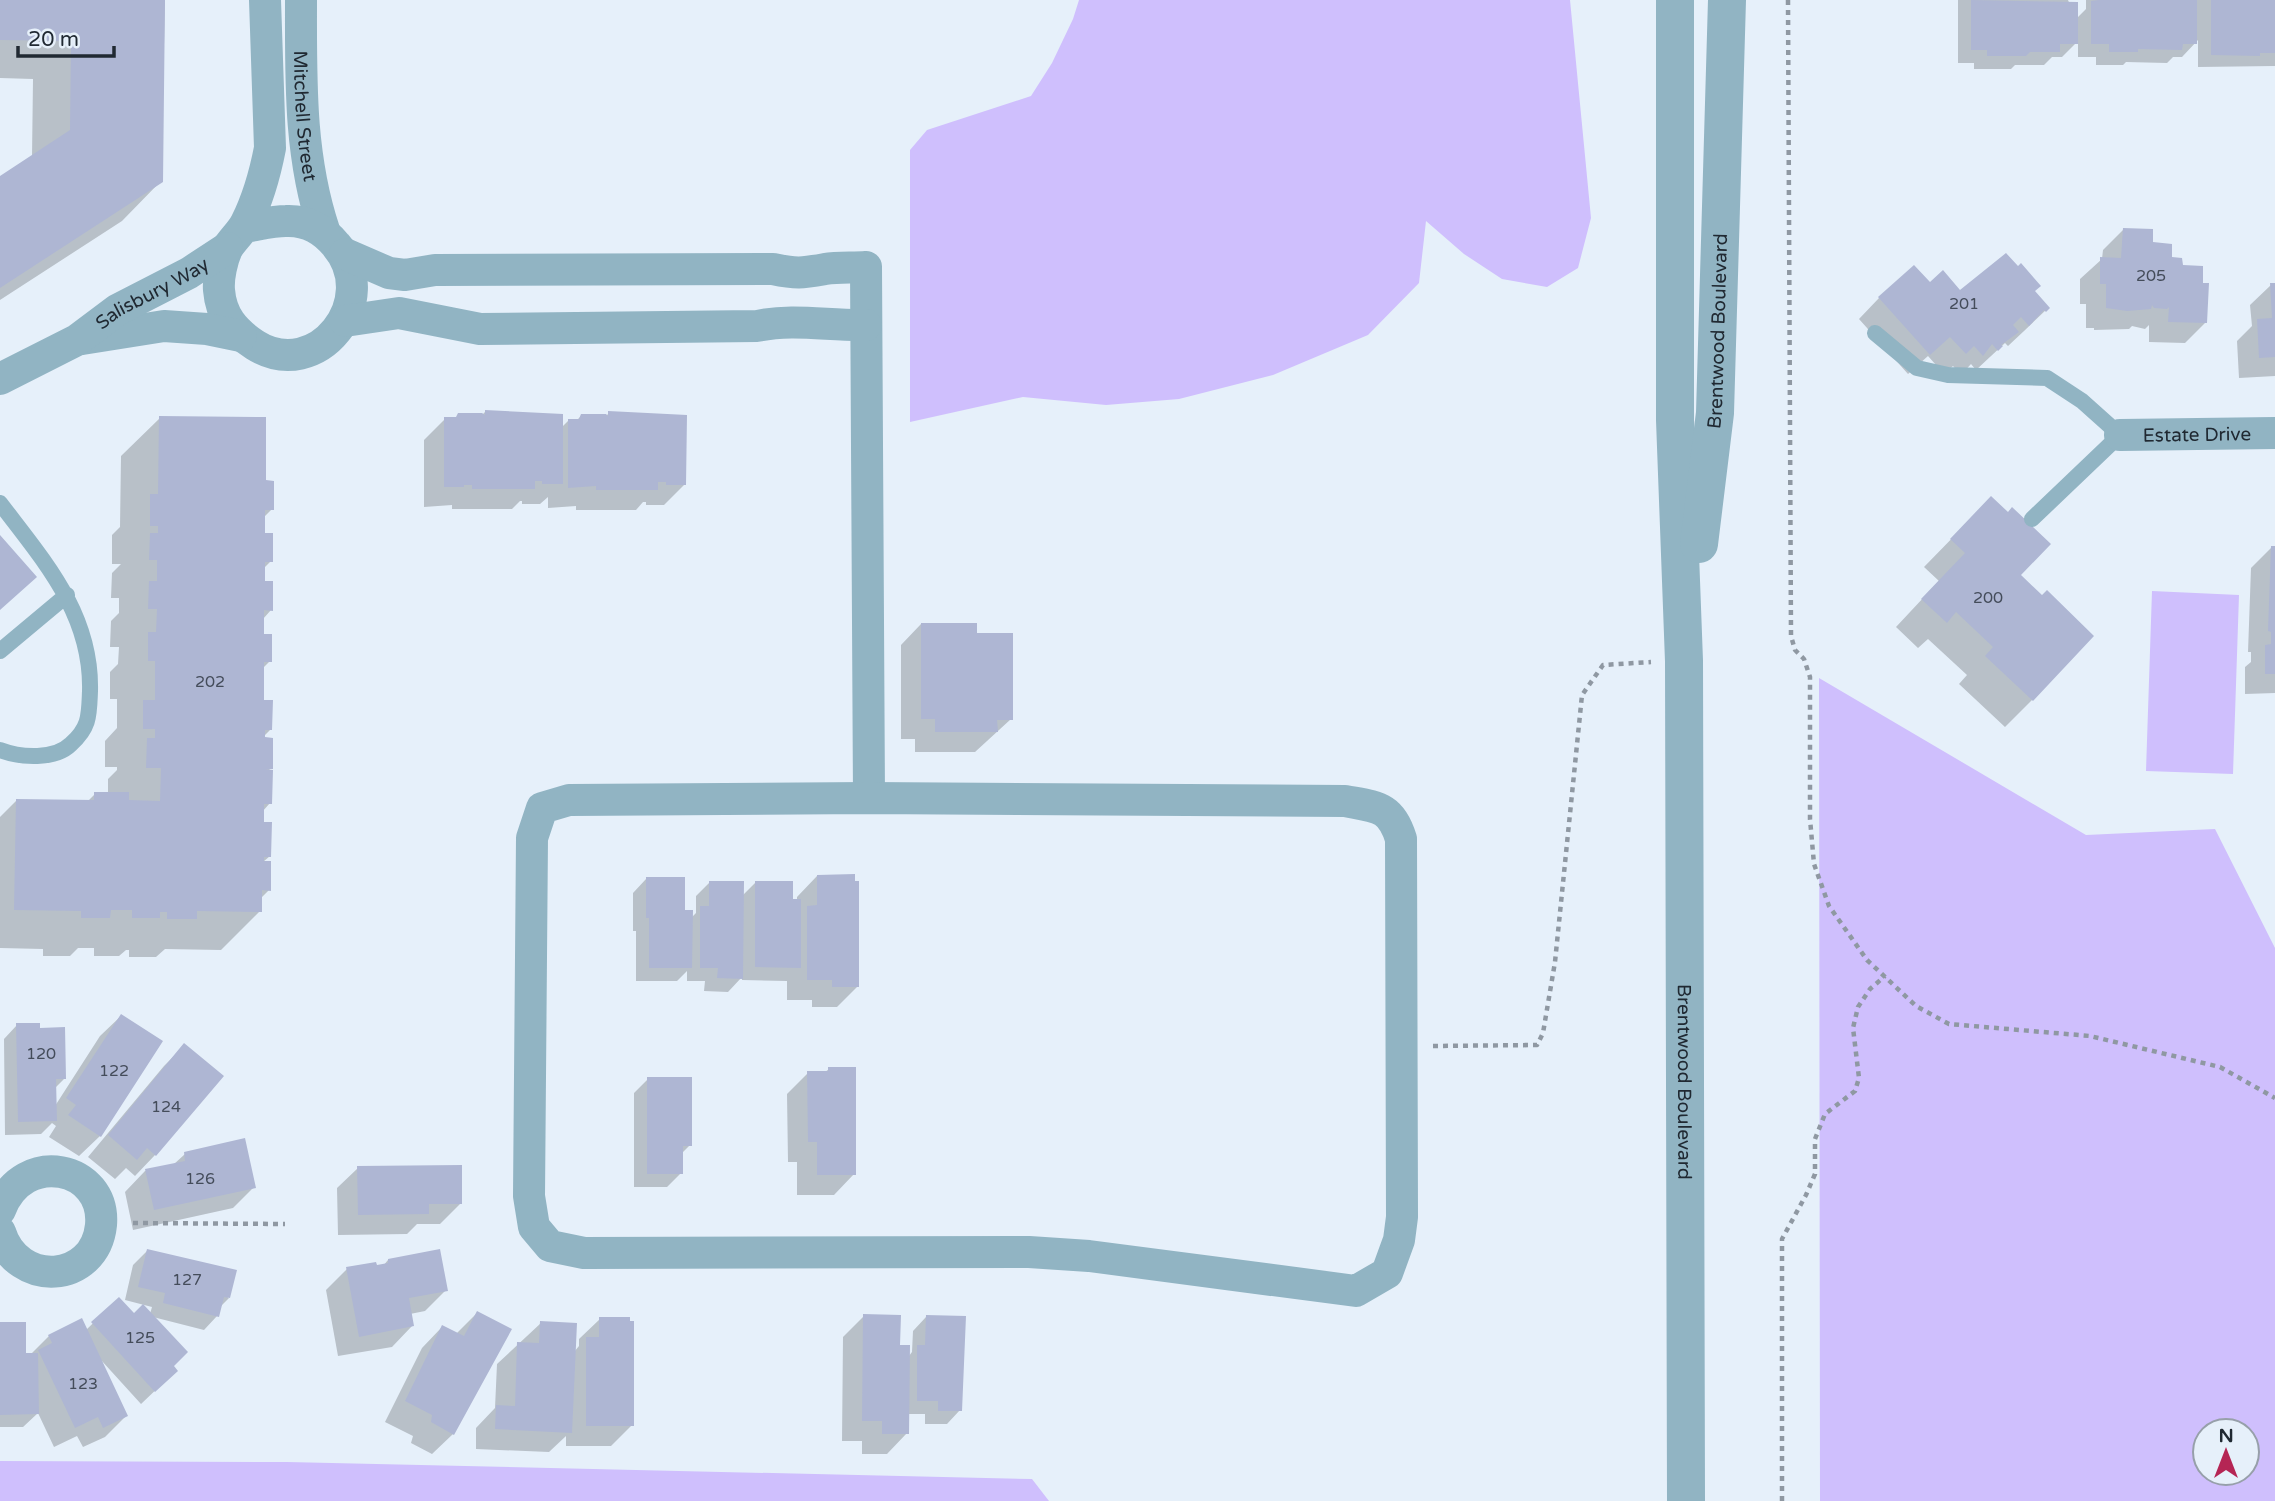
<svg xmlns="http://www.w3.org/2000/svg" width="2275" height="1501" font-family="'Varela Round',sans-serif">
<style>
.green{fill:#cfbffd;fill-rule:evenodd}
.shadow{fill:#0003}
.building{fill:#aeb6d3}
.lines{fill:none;stroke-linecap:round;stroke-linejoin:round}
.path{stroke:#8f98a2;stroke-width:4.5;stroke-dasharray:5 5;stroke-linecap:butt}
.service{stroke:#91b4c3;stroke-width:16}
.minor{stroke:#91b4c3;stroke-width:32}
.tertiary{stroke:#91b4c3;stroke-width:38}
.labels{text-anchor:middle;stroke-width:5;stroke-linejoin:round;paint-order:stroke}
.number-label{font-size:16px;fill:#444c5a}
.street-label{font-size:19px;fill:#202932;stroke:#e6f0fa}
</style>
<rect width="100%" height="100%" fill="#e6f0fa"/>
<path class="green" d="M1079,0H1570L1591,218L1578,268L1547,287L1502,279L1464,254L1426,221L1419,283L1368,335L1273,375L1179,399L1106,405L1023,397L910,422V150L927,130L1031,96L1052,63L1073,19Z
M2152,591L2239,595L2233,774L2146,771Z
M1819,678L2086,835L2215,829L2275,948V1501H1820ZM2205,1431H2247V1473H2205Z
M0,1461L287,1462L1032,1479L1049,1501H0Z"/>
<path class="shadow" d="M0,0H165L161,181L122,221L0,300V178L32,157L33,79L0,78Z
M1958,0H2068L2076,19L2086,9V0H2275V66L2198,67V40L2182,57H2173L2167,63L2126,62L2123,65H2096V57H2078V41L2062,57H2052L2044,65H2015L2011,69H1974V63H1958Z
M2123,230L2151,244L2171,259L2206,322L2185,343L2149,342V325L2145,329L2132,326L2129,329L2094,330V328H2086V304H2080V279L2102,259L2103,250Z
M1930,284L1960,292L2033,291L2048,308L2024,331L2008,346L2005,343L1976,370L1971,364L1961,375L1953,366L1944,374L1928,356L1908,374L1859,319L1879,298Z
M2275,284V376L2239,378L2237,341L2252,326L2250,305L2271,285Z
M485,412L561,428L569,420H577L582,415L606,416L609,413L685,484L664,505H646V502H643L636,510H576V506L548,508V497L540,504H522V501H520L512,509H452V505L424,507V440L445,419L482,415Z
M160,418L264,482L272,509L263,518V534L271,561L263,569V583L271,610L263,619V636L270,661L262,669V702L270,730L261,739L271,768L268,771L270,803L262,812L270,856L263,862L269,890L260,899V911L221,950L165,949L156,957H129V950H126L119,956H94V948H78L70,956H43V949L0,948V817L16,801L87,802L95,794H108V779L117,770V767H105V741L117,728V699H110V672L118,664L119,647H110L111,621L119,613V598H111L112,573L121,564H112V535L120,527L121,456Z
M1964,526L2019,575L2032,700L2005,727L1959,684L1967,675L1928,639L1918,648L1896,627L1939,581L1924,567Z
M2272,547H2275V693L2245,694V667L2251,662V652H2248L2251,568Z
M921,624L975,635L1011,719L975,752H915V739H901V645Z
M817,876L858,986L837,1007H812V1000H787V981L742,980V977L728,992L704,991L705,981H687V971L677,981H636V931H633V893L646,879L691,918L696,913V896L710,882L742,896L756,882L791,901H797V897Z
M121,1016L100,1136L79,1156L49,1137L56,1126L52,1123L41,1134L5,1135L4,1039L17,1025L38,1029L64,1079L55,1088V1106L100,1036Z
M184,1046L155,1155L135,1176L126,1168L115,1179L88,1157L164,1066Z
M829,1069L854,1174L834,1195H797V1162H788L787,1094L808,1073H824Z
M648,1079L690,1145L681,1154V1173L667,1187H634V1093Z
M185,1154L254,1187L233,1208L133,1230L125,1192L145,1171L173,1165Z
M358,1168L461,1203L440,1224H417L407,1234L338,1235L337,1188Z
M147,1251L229,1298L220,1307L217,1316L204,1330L153,1317L172,1366L162,1384L141,1404L101,1360L126,1416L105,1437L83,1447L77,1436L54,1447L38,1413L23,1427H0V1323L24,1355H30L49,1336L86,1330L118,1299L134,1316L150,1314L152,1307L125,1300L133,1265Z
M388,1260L446,1290L425,1311L410,1314L412,1326L392,1347L338,1356L326,1290L347,1269L383,1266Z
M477,1313L453,1434L432,1454L411,1443L413,1436L385,1422L422,1348L442,1327L456,1334Z
M864,1316L909,1356L912,1352L913,1331L926,1317L960,1410L947,1424H925V1414H908L907,1433L887,1454H862V1441H842L843,1337Z
M600,1319L632,1425L611,1446H566V1436L549,1452L476,1449V1428L495,1408L497,1364L541,1323L574,1352L579,1346V1339Z"/>
<path class="building" d="M0,0H165L163,182L0,288V176L70,130L71,41L0,40Z
M1971,0L2078,2V44H2060V52H2030L2026,56H1987V50H1971Z
M2099,0H2197V44H2183L2182,50L2138,49V52H2109V44H2091V1Z
M2211,0H2275V53H2260V56L2211,55Z
M2123,228L2153,229V242L2172,244V257L2182,258L2183,265L2203,266V283H2209L2207,323L2168,322L2169,307L2167,309L2154,308L2152,305L2151,309L2127,311L2106,308V284H2100V257L2121,258Z
M2006,253L2018,266L2021,263L2041,286L2035,291L2050,308L2046,312L2044,310L2029,326L2021,317L2013,325L2019,332L2001,345L2003,346L1998,351L1992,344L1983,356L1974,346L1966,354L1950,337L1930,355L1878,297L1914,265L1930,282L1943,270L1960,290Z
M2270,283H2275V357L2259,358L2257,319L2272,318Z
M485,410L563,414V484H542V481H535V489H472V485H464V487H444V417H456L458,413H482L485,415Z
M608,411L687,415L686,485H666V482H658V490H596V486L568,488V419H579L581,414H606L608,416Z
M159,416L266,417V480L274,481V510H265V533H273V562H265V581H273V611L264,610V634H272V662H264V700H273L272,730H265V737L273,738V769H265L273,770L272,804H264V822H272L271,857H264V861H271V891L262,890V912L197,911V919H167V912H160V918H132V910H111L110,918H81V911L14,910L16,799L94,800V792H129V800L160,801L161,768H146L147,738H155V729H143V700H155V661H148V632H156L157,609H148L149,581H157V560H149L150,533H158V526H150V494H158Z
M1991,496L2008,512L2012,507L2051,544L2021,575L2042,595L2047,590L2094,636L2033,701L1985,656L1993,647L1956,612L1947,623L1921,599L1965,553L1950,539Z
M0,535L37,577L0,610Z
M2271,546H2275V674H2265V645L2271,644V632L2268,631Z
M921,623H977V633H1013V720H997L998,732H935V719H921Z
M855,874V881H859V987H832V980H807V906L817,905V875Z
M646,877H685V910H693L692,968H649V918H646Z
M709,881H744L743,979L717,978L718,968H700V906H709Z
M755,881H793V899H801V968L755,967Z
M121,1014L163,1041L101,1137L68,1115L76,1105L66,1098Z
M16,1023H40V1028L65,1027L66,1079H56L57,1121L18,1122Z
M184,1043L224,1076L156,1156L147,1148L137,1160L108,1135Z
M828,1067H856V1175H817V1142H808L807,1071H828Z
M647,1077H692V1146H683V1174H647Z
M245,1138L256,1188L154,1210L145,1169L185,1161L184,1152Z
M462,1165V1204H429V1214L358,1215L357,1166Z
M147,1249L237,1270L230,1298L224,1297L219,1317L163,1303L165,1293L138,1287Z
M440,1249L448,1291L409,1298L414,1326L359,1337L346,1267L376,1262L377,1265L388,1263V1259Z
M119,1297L134,1313L143,1304L188,1352L174,1366L178,1371L155,1392L91,1322Z
M477,1311L512,1329L454,1435L431,1422L432,1415L405,1401L442,1325L464,1336Z
M863,1314L901,1315L900,1345H910L909,1434H882V1421H862Z
M926,1315L966,1316L962,1411H938V1401H917V1345H925Z
M599,1317H630V1321H634V1426H586V1337H599Z
M82,1318L128,1416L103,1428L98,1417L75,1428L38,1350L52,1343L48,1335Z
M540,1321L577,1323L572,1433L495,1429L496,1405L515,1406L517,1342L539,1343Z
M0,1322H26V1353H38L39,1414L0,1415Z"/>
<g class="lines">
<path class="path" d="M1788,0L1791,636L1795,650L1804,659L1810,677V819L1814,864L1829,906L1867,960L1916,1006L1949,1024L2090,1036L2220,1067L2275,1098
M1433,1046L1537,1045L1543,1033L1555,962L1582,695L1603,665L1651,662
M133,1223L285,1224
M1782,1501V1239L1806,1195L1815,1174V1139L1825,1114L1855,1091L1859,1078L1853,1028L1858,1007L1870,989L1885,976"/>
<path class="service" d="M1875,333L1917,368L1948,375L2047,378L2082,401L2120,435L2032,519
M0,503C44,561 92,614 90,691C89,715 90,727 71,744C55,760 21,758 0,750
M0,651L67,595"/>
<g class="minor">
<path id="s1" d="M301,0C301,79 299,155 324,230"/>
<path d="M244,227C258,225 272,221 286,221C307,220 323,229 336,245C383,300 317,384 255,345C234,331 221,316 219,290C218,278 222,260 227,249C232,240 241,233 246,223C258,199 265,174 270,148L265,0"/>
<path d="M345,254L389,273L405,275L435,270L773,269C797,274 802,273 825,269C838,267 853,268 866,267L869,798"/>
<path d="M345,321L399,313L480,329L757,326C793,318 829,326 866,325"/>
<path d="M82,339L164,326L207,329L241,336"/>
<path id="s2" d="M0,379L77,340L117,310L189,273L227,248"/>
<path id="s3" d="M2120,435L2275,433"/>
<path d="M869,798L1345,801C1377,807 1391,806 1401,839L1402,1217L1399,1240L1387,1273L1356,1291L1089,1256L1029,1252L584,1253L550,1246L534,1227L529,1196L532,838L542,808L569,800Z"/>
<path d="M0,1210C23,1148 106,1166 101,1225C95,1284 17,1288 0,1232"/>
</g>
<g class="tertiary">
<path id="s4" d="M1675,0V420L1684,661L1686,1501"/>
<path id="s5" d="M1699,544L1715,413L1727,0"/>
</g>
</g>
<g class="labels">
<g class="number-label">
<text x="2151" y="281">205</text>
<text x="1964" y="309">201</text>
<text x="1988" y="603">200</text>
<text x="210" y="687">202</text>
<text x="41" y="1059">120</text>
<text x="114" y="1076">122</text>
<text x="166" y="1112">124</text>
<text x="200" y="1184">126</text>
<text x="187" y="1285">127</text>
<text x="140" y="1343">125</text>
<text x="83" y="1389">123</text>
</g>
<g class="street-label">
<text dy="7" stroke="none"><textPath href="#s1" startOffset="116">Mitchell Street</textPath></text>
<text dy="7" stroke="none"><textPath href="#s2" startOffset="175">Salisbury Way</textPath></text>
<text dy="7" stroke="none"><textPath href="#s5" startOffset="214">Brentwood Boulevard</textPath></text>
<text dy="7" stroke="none"><textPath href="#s3" startOffset="77">Estate Drive</textPath></text>
<text dy="7" stroke="none"><textPath href="#s4" startOffset="1082">Brentwood Boulevard</textPath></text>
</g>
</g>
<g transform="translate(2226 1452)"><circle r="33" fill="#e6f0fa" stroke="#97a0aa" stroke-width="2"/>
<path d="M0-5L12 26L0 18L-12 26Z" fill="#b52554"/>
<text y="-10" font-size="19" font-weight="bold" text-anchor="middle" fill="#202932">N</text>
</g>
<path d="M18 46v10h96v-10" fill="none" stroke="#202932" stroke-width="3.5"/>
<text x="28" y="46" font-size="21" fill="#202932" stroke="#e6f0fa" stroke-width="5" paint-order="stroke">20 m</text>
</svg>
